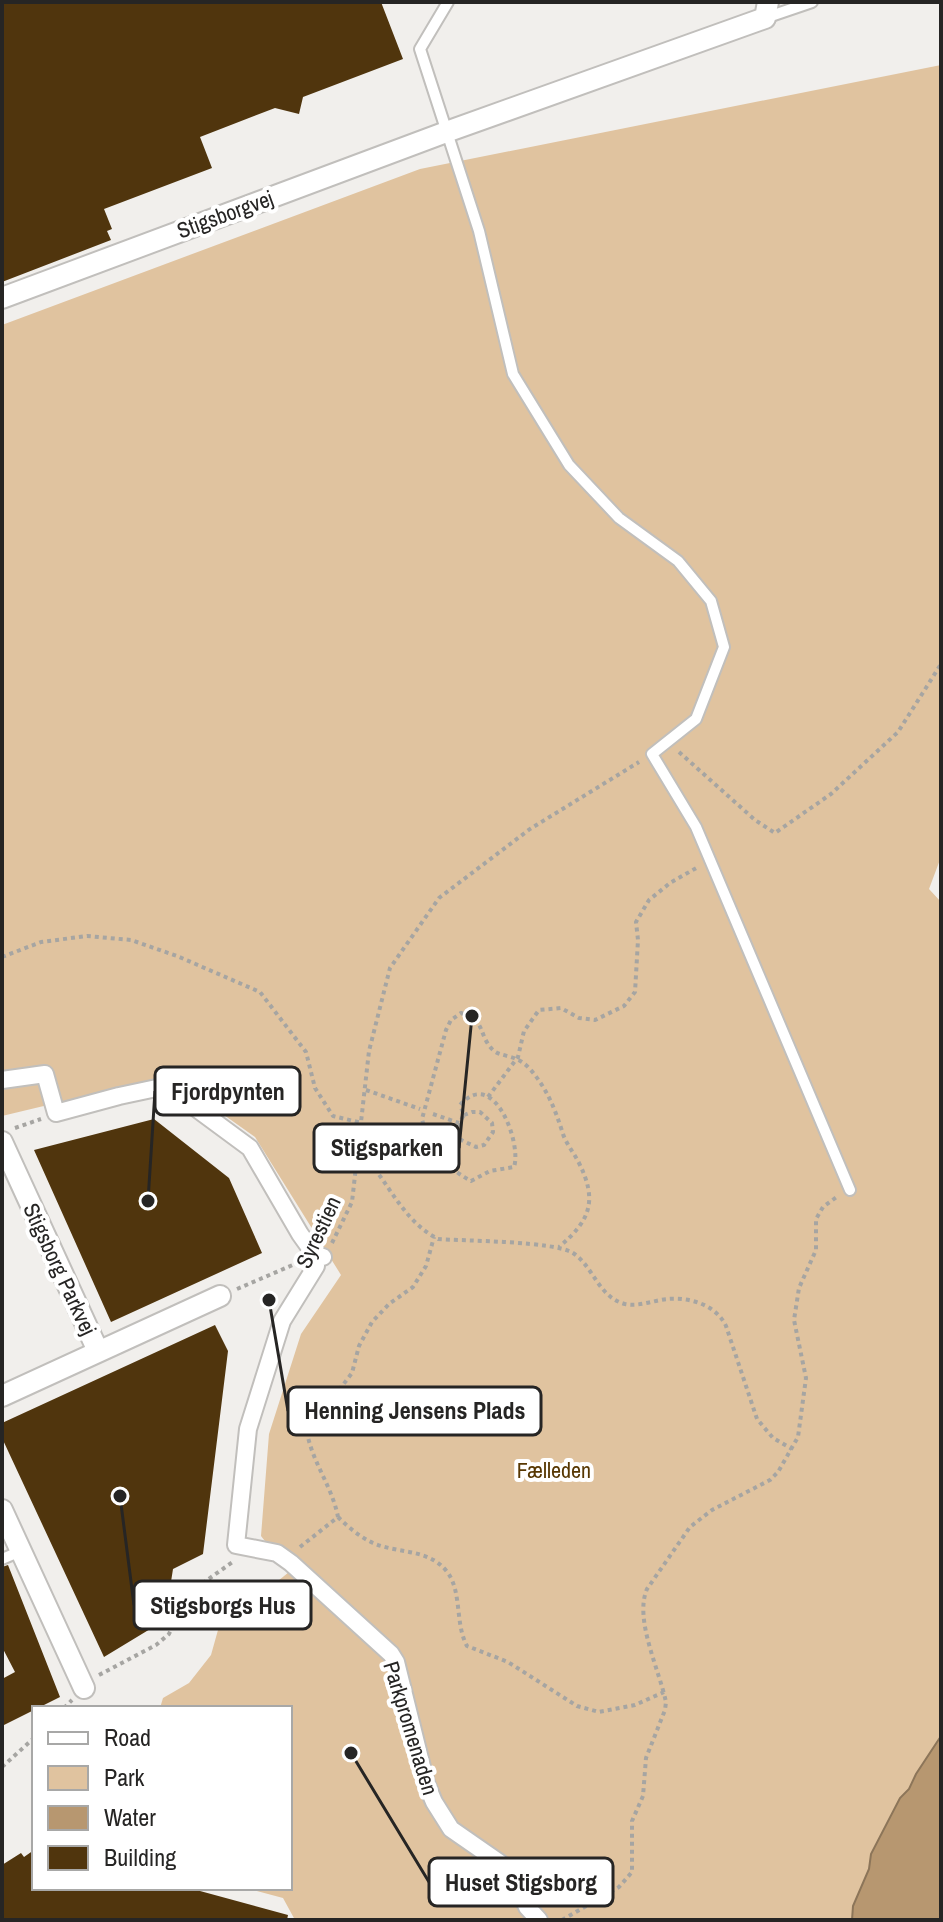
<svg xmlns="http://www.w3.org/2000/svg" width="943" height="1922" font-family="'Archivo Narrow',sans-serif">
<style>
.green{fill:#e0c39f}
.water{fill:#b79770;stroke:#8c7559;stroke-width:2}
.building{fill:#50350d}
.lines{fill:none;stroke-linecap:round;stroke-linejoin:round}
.service-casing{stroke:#c1bfbc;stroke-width:14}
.pedestrian-casing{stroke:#c1bfbc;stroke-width:20}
.minor-casing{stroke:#c1bfbc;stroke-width:24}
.path{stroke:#a6a5a2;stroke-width:4;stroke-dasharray:4 4;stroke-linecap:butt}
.service{stroke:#fff;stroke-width:10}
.pedestrian{stroke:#fff;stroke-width:16}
.minor{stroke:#fff;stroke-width:20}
.labels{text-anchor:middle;stroke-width:8;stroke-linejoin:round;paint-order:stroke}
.street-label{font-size:22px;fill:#262524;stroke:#fff}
.park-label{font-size:22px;fill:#573702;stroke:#fff}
.leader{fill:none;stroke:#262524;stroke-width:3}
.callout-dot{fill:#262524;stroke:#fff;stroke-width:3}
.callout{fill:#fff;stroke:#262524;stroke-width:3}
.callout-label{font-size:24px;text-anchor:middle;font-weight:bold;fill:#262524}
</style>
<rect width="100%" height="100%" fill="#f1efec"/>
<path class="green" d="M941,65V857L929,889L941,902V1736L916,1774L909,1789L900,1798L871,1854L869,1869L853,1906L852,1920H295L283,1898L246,1888H290V1708H160L163,1698L189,1683L211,1655L218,1630L289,1572L261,1536L269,1434L301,1334L341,1275L255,1137L169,1076L2,1116V325L420,169Z"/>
<path class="water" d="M941,1736V1920H852L853,1906L869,1869L871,1854L900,1798L909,1789L916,1774Z"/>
<path class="building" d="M2,2H381L403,59L303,97L299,114L275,108L200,137L212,168L104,209L112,229L107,231L111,240L2,282Z
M154,1119L229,1178L262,1253L111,1322L34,1150Z
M215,1325L228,1351L203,1554L173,1569L165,1620L104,1657L2,1438V1423Z
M8,1565L60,1697L2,1726V1679L15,1672L2,1647V1567Z
M34,1850V1888H189L288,1915L287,1920H2V1865L21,1853L24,1857Z"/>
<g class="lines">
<g class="service-casing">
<path id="service" d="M448,2L420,49L479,231L513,374L569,465L619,518L678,561L711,601L724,647L696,719L652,754L696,827L850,1190
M765,18L812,2
M2,1559L21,1551"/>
</g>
<g class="pedestrian-casing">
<path id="pedestrian" d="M2,1080L45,1074L56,1113L119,1096L166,1086L250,1148L300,1234L315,1255L323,1257
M315,1255L316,1266L282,1321L248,1429L236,1545L277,1553L291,1563L391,1654L396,1662L426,1783L434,1802L451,1829L500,1863L513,1876L527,1907L539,1920"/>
</g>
<g class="minor-casing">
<path id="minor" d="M2,298L449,131L765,18L768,2
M2,1142L98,1351
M2,1396L220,1296
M2,1510L84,1688"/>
</g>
<path class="path" d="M679,752L755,820L775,833L831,794L898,732L941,664
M2,957L41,942L87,936L131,940L177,956L260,992L306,1052L315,1088L333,1116L362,1123
M366,1090L420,1109
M488,1097L518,1057L524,1031L539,1010L561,1008L579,1018L595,1020L624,1006L635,992L638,940L636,922L649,900L670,883L698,867
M433,1114L459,1123
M464,1115L472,1112H480L492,1123L493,1132L484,1145L476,1147L461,1140C457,1129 458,1124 464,1115L460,1105C494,1066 522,1144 514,1167L490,1171L471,1181C444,1166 429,1149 422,1119L446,1030L451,1020L461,1013C486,1020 478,1034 492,1049C500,1058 515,1053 529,1068C547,1088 555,1109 563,1134C566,1143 573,1152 578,1161C598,1200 591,1220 559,1247
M15,1128L41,1119
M359,1150C387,1178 401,1220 438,1239C465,1241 554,1241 573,1253C594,1267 598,1297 625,1304C639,1307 654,1300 668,1299C690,1297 716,1305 726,1326L757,1419L773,1438L792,1449
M332,1243L352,1202L369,1051L390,968L439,898L530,829L639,762
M237,1289L295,1264
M338,1517C348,1527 360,1537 373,1543C398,1554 430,1548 448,1573C462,1593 455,1624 467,1646L508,1662L577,1706L599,1712L635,1705L664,1692
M300,1547L338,1517C332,1486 312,1462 307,1432L352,1373L359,1346L372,1322L389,1304L413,1287L426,1266L434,1237
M99,1675L156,1645L169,1634L186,1595L234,1561
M64,1708L72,1700
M2,1767L34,1738
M562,1920L619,1887L632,1872V1821L643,1796L646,1758L665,1710L666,1702C659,1669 634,1619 647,1589L690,1527L712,1510L770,1480L778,1472L798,1437L806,1378L794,1320L799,1288L816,1250V1219L823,1207L838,1196"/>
<use href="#service" class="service"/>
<use href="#pedestrian" class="pedestrian"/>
<use href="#minor" class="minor"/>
</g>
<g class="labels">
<g class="street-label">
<text transform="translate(225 214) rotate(-20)" y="8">Stigsborgvej</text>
<text transform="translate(318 1232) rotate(-65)" y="8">Syrestien</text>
<text transform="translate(60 1269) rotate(65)" y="8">Stigsborg Parkvej</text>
<text transform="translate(411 1728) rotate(73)" y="8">Parkpromenaden</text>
</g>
<g class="park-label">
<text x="554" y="1478">Fælleden</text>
</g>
</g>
<path class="leader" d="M148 1201L155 1091M472 1016L459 1148M269 1300L288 1411M120 1496L134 1605M351 1753L429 1882"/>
<g class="callout-dot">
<circle cx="148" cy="1201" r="8"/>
<circle cx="472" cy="1016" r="8"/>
<circle cx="269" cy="1300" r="8"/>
<circle cx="120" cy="1496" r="8"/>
<circle cx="351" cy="1753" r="8"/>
</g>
<g class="callout">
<rect x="155" y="1067" width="145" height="48" rx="8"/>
<rect x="314" y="1124" width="145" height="48" rx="8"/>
<rect x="288" y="1387" width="253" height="48" rx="8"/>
<rect x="134" y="1581" width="177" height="48" rx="8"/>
<rect x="429" y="1858" width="184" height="48" rx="8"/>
</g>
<g class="callout-label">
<text x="228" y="1100">Fjordpynten</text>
<text x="387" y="1156">Stigsparken</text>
<text x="415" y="1419">Henning Jensens Plads</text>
<text x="223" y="1614">Stigsborgs Hus</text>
<text x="521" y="1891">Huset Stigsborg</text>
</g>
<rect width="943" height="1922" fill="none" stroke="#262524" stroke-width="8"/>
<rect x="32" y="1706" width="260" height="184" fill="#ffffff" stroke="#a8a8a7" stroke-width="2"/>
<rect x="48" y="1732" width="40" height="12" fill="#ffffff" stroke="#a8a8a7" stroke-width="2"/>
<text x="104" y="1746" font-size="24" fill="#262524">Road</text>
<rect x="48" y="1766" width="40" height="24" fill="#e0c39f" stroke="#a8a8a7" stroke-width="2"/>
<text x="104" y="1786" font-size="24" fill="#262524">Park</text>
<rect x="48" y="1806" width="40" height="24" fill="#b79770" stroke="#a8a8a7" stroke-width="2"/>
<text x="104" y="1826" font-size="24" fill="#262524">Water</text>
<rect x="48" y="1846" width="40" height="24" fill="#50350d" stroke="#a8a8a7" stroke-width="2"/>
<text x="104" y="1866" font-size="24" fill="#262524">Building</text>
</svg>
